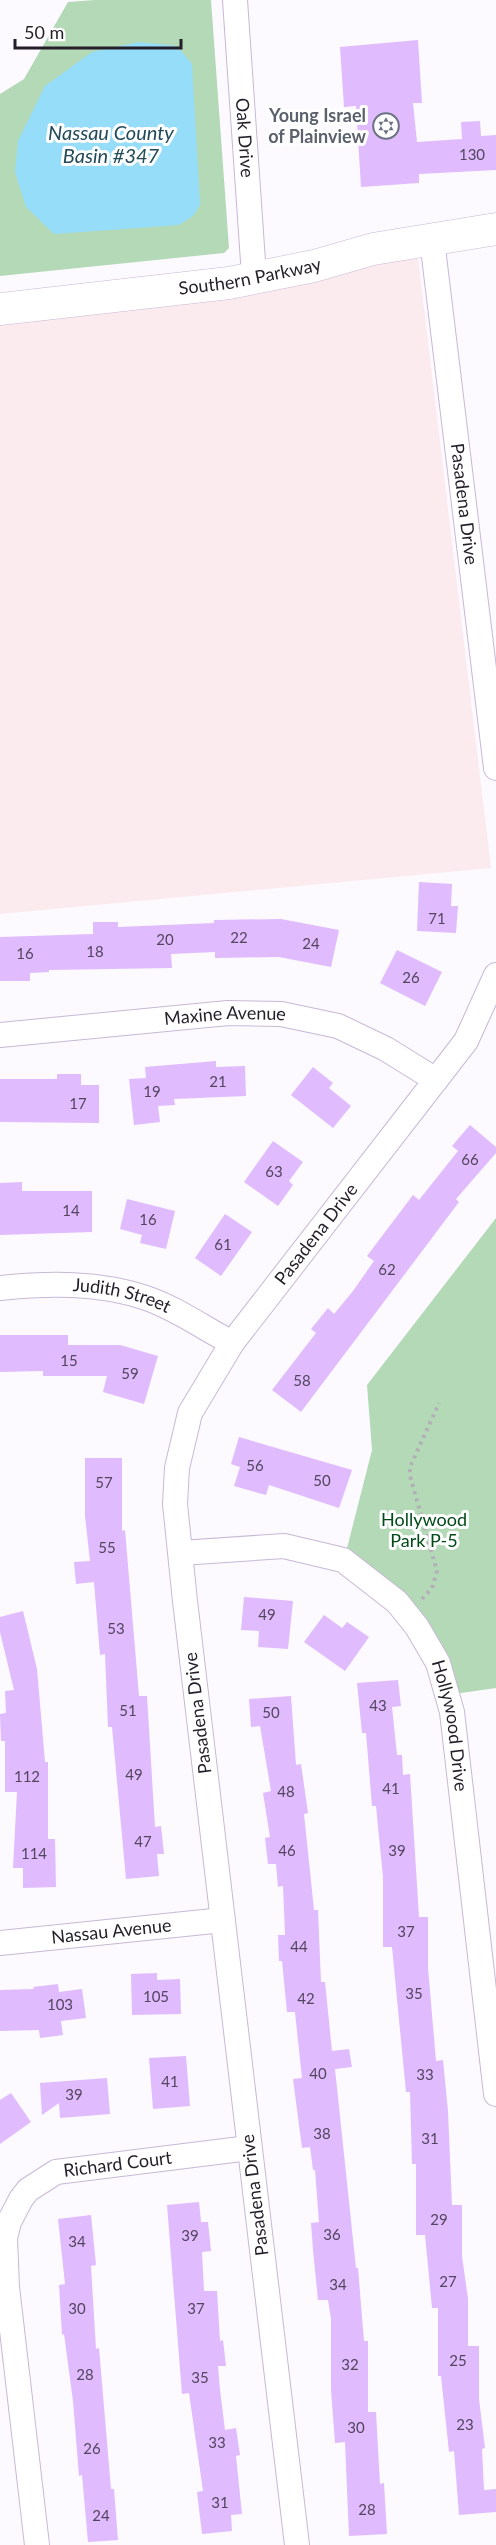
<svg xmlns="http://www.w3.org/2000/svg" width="496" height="2545" font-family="Lato,sans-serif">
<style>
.education{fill:#fcebee}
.green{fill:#b4d9b7}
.water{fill:#96ddf9}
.building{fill:#e0bbfe}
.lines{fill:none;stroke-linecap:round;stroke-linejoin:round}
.minor-casing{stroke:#c8b8d6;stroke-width:26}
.tertiary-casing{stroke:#c8b8d6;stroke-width:33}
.path{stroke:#b3afb7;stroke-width:4;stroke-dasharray:3 4.5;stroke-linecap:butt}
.minor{stroke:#fff;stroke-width:24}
.tertiary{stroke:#fff;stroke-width:32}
.labels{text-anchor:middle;stroke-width:6;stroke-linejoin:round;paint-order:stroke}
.number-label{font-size:15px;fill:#53455e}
.worship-label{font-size:18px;font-weight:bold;fill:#5b616d;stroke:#fff;text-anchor:end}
.street-label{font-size:18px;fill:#241e29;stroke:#fff}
.park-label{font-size:18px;fill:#014a17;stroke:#fff}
.water-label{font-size:20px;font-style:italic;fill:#224b5a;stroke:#fff}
</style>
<rect width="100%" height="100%" fill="#fcf9ff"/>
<path class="education" d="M418,258L491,868L0,914V316Z"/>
<path class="green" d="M95,0H211L229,248L224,253L0,276V94L24,79L68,2Z
M496,1218V1688L447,1695L438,1663L344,1560L372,1450L367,1385Z"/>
<path class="water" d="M139,42L177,46L192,64L200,205L193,216L179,225L54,234L26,207L15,172L18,141L45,86L92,52Z"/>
<path class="building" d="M418,40L422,103H413L417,142L462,139L461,122L480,121L481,136L496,135V170L419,174V183L361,187L356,106L344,107L340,47Z
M419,882L452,884L451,906H458L456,933L417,931Z
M281,919L339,930L331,967L279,957L215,958V952L171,954L172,968L49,970V972L30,973V981H0V937L93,934V922H118V927L214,923V920Z
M397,950L442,972L425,1006L380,983Z
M216,1061V1067L245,1066L246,1096L174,1099L175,1105L158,1106L160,1122L134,1125L129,1079L146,1078L145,1067Z
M313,1067L333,1083L329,1088L351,1106L333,1128L291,1095Z
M57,1074H81V1085H99V1123L0,1122V1079H57Z
M470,1125L496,1147V1153L456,1199L459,1202L301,1412L272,1390L316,1333L311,1329L328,1308L334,1314L353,1291L374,1261L367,1256L413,1195L419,1200L458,1151L452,1146Z
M273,1141L303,1162L289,1181L293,1185L278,1206L244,1182Z
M22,1182V1191H92V1232L0,1235V1183Z
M127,1199L175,1211L166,1249L140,1243L142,1235L120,1229Z
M225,1214L252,1232L221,1276L195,1258Z
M0,1335H68V1345H120L158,1356L144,1404L103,1392L107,1376H43V1371L0,1372Z
M239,1437L352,1470L339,1508L269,1485L266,1495L234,1486L240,1467L231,1464Z
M85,1458H122V1531L125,1530L139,1696H147L155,1827L161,1826L164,1854H157L159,1876L126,1879L112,1727H108L105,1654L100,1655L94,1582L76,1584L74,1562L90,1561L85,1516Z
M244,1597L293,1601L288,1649L258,1647L259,1631L241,1630Z
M23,1611L37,1669L45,1762H48V1839H55L56,1887L23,1888V1868H13L17,1792H5V1741H1L0,1714L6,1713L5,1691L14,1690L0,1632V1617Z
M324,1615L342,1628L347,1622L369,1637L345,1671L304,1642Z
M398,1680L401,1706L392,1707L397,1755H402L403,1775L410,1774L419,1917H428V1968L436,2061L443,2060L448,2111L452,2205H462V2256L468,2299V2346H479V2399L485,2448L482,2449L484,2490L496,2489V2512L459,2515L454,2451L449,2452L441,2376H438V2308H432L425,2235H416V2164H412L410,2092H406L392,1947H383V1877L376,1806H372L366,1733H362L357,1683Z
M291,1696L296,1765L301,1764L308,1813L304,1814L314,1910H318L321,1982H325L332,2051L349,2049L352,2067L335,2069L356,2268H358L364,2341H368V2412H376L380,2484L384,2483L387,2534L349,2536L345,2442L335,2443L331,2390V2319L328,2300H318L313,2250L311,2223L319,2222L315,2170H313L310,2147L302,2148L293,2079L302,2078L295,2012H287L282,1961H279L278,1935H285L283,1886L278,1887L276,1864H268L265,1838L270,1837L263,1793L271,1791L260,1726L251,1727L249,1699Z
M157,1973V1980L180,1979L181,2014L132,2015L131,1974Z
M58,1984L59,1992L82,1989L86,2018L61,2021L63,2035L40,2038L39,2030L0,2031V1990L34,1989L33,1987Z
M186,2056L190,2106L153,2109L149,2058Z
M107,2078L110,2114L60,2118L59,2103L42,2115L40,2083Z
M11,2093L31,2122L0,2144V2100Z
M199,2202L201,2222H208L211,2251L202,2252L204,2291H217L220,2341L223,2340L226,2366H218L220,2390L225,2430L236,2428L240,2455L236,2456L242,2514L231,2515L232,2531L202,2534L197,2492L203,2491L189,2393L182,2394L167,2205Z
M91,2215L96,2265L91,2266L96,2349L99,2348L111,2489H114L118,2540L88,2542L82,2475L79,2476L73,2401L64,2334L62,2335L59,2285L65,2284L58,2219Z"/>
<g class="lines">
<g class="minor-casing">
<g id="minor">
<path id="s1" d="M235,0L254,276"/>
<path id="s2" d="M432,240L496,768"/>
<path id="s3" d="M0,1035L228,1013L281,1014L338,1026L386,1049L436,1080"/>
<path id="s4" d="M0,1288C49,1283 99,1282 146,1298C176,1308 205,1329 232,1343"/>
<path id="s5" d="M181,1553L284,1546L343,1560L397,1602L417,1627L438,1663L452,1712L496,2094"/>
<path id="s6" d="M0,1943L223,1920"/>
<path id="s7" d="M37,2545L7,2287L5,2238L9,2222L21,2199L28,2190L56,2172L249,2148"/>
<path id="s8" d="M297,2545L185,1601L175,1504L177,1468L190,1413L232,1343L466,1041L496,975"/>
</g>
</g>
<g class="tertiary-casing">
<g id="tertiary">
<path id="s9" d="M0,309L229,283L314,266L373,249L496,229"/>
</g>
</g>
<path class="path" d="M422,1599L432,1588L437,1571L410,1476V1467L439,1403"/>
<use href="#minor" class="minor"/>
<use href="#tertiary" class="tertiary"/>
</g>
<defs>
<g id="synagogue-ring" transform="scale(1.35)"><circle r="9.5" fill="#fff" stroke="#6b7280" stroke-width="1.5"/><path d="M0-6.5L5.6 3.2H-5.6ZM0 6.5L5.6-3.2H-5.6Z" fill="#6b7280"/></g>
</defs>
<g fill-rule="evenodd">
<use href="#synagogue-ring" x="386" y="126"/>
</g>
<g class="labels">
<g class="number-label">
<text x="472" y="160">130</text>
<text x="437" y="924">71</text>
<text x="239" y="943">22</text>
<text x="165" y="945">20</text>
<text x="311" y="949">24</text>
<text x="95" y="957">18</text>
<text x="25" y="959">16</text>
<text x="411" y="983">26</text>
<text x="218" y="1087">21</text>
<text x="152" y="1097">19</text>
<text x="78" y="1109">17</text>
<text x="470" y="1165">66</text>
<text x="274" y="1177">63</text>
<text x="71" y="1216">14</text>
<text x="148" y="1225">16</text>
<text x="223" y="1250">61</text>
<text x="387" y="1275">62</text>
<text x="69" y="1366">15</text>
<text x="130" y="1379">59</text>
<text x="302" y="1386">58</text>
<text x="255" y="1471">56</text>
<text x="322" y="1486">50</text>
<text x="104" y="1488">57</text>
<text x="107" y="1553">55</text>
<text x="267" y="1620">49</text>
<text x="116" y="1634">53</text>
<text x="378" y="1711">43</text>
<text x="128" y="1716">51</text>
<text x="271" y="1718">50</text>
<text x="134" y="1780">49</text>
<text x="27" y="1782">112</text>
<text x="391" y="1794">41</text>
<text x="286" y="1797">48</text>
<text x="143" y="1847">47</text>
<text x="287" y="1856">46</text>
<text x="397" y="1856">39</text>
<text x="34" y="1859">114</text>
<text x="406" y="1937">37</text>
<text x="299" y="1952">44</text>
<text x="414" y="1999">35</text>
<text x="156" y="2002">105</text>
<text x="306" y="2004">42</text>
<text x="60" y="2010">103</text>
<text x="318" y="2079">40</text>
<text x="425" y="2080">33</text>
<text x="170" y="2087">41</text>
<text x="74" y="2100">39</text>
<text x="322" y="2139">38</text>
<text x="430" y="2144">31</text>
<text x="439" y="2225">29</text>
<text x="332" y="2240">36</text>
<text x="190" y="2241">39</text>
<text x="77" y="2247">34</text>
<text x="448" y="2287">27</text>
<text x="338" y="2290">34</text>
<text x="77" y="2314">30</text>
<text x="196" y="2314">37</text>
<text x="458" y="2366">25</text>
<text x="350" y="2370">32</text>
<text x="85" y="2380">28</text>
<text x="200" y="2383">35</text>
<text x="465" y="2430">23</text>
<text x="356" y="2433">30</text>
<text x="217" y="2448">33</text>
<text x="92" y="2454">26</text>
<text x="220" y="2508">31</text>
<text x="367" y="2515">28</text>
<text x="101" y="2521">24</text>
</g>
<g class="worship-label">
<text x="366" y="122">Young Israel<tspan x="366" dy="21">of Plainview</tspan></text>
</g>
<g class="street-label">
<text dy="6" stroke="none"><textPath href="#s1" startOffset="138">Oak Drive</textPath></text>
<text dy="6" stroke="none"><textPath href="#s9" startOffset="252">Southern Parkway</textPath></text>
<text dy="6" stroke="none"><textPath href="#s2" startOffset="266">Pasadena Drive</textPath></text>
<text dy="6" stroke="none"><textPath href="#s3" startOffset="226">Maxine Avenue</textPath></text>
<text dy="6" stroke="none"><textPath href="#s8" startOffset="1360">Pasadena Drive</textPath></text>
<text dy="6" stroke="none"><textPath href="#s4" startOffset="123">Judith Street</textPath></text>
<text transform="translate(198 1713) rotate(-97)" y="6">Pasadena Drive</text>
<text dy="6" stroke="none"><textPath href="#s5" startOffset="370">Hollywood Drive</textPath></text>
<text dy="6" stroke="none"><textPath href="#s6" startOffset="112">Nassau Avenue</textPath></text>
<text dy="6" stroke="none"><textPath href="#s7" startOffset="458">Richard Court</textPath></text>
<text transform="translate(255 2195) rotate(-97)" y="6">Pasadena Drive</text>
</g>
<g class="park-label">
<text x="424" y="1526">Hollywood<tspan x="424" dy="21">Park P-5</tspan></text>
</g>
<g class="water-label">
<text x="111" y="140">Nassau County<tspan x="111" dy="23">Basin #347</tspan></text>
</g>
</g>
<path d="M15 39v9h166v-9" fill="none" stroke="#241e29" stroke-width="3"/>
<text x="24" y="39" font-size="18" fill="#241e29" stroke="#ffffff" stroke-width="4.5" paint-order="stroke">50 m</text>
</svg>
